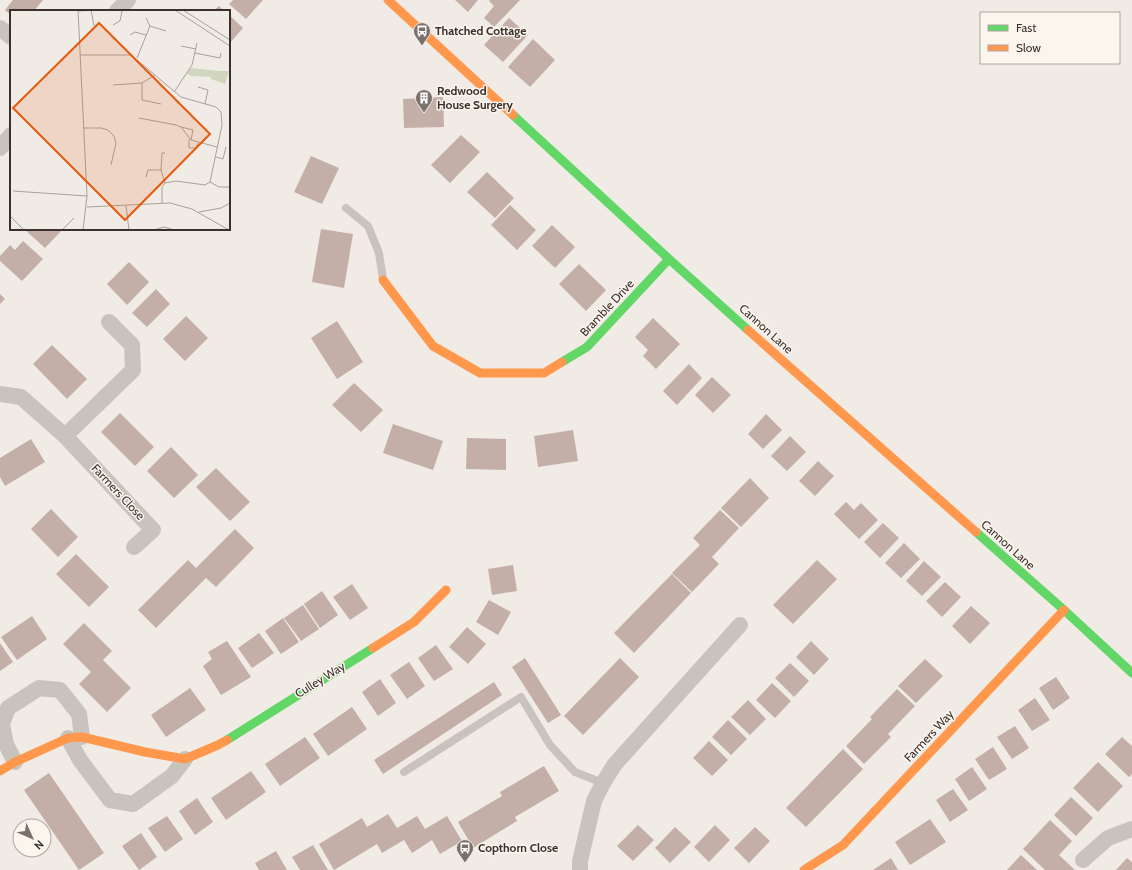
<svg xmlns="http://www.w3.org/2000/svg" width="1132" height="870" font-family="Cabin,sans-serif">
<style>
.building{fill:#c3afa7}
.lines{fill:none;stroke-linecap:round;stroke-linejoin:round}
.lane{stroke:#c9c3be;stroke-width:8}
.street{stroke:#c9c3be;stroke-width:16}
.fast{stroke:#63d668;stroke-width:9}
.slow{stroke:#ff974d;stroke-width:9}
.labels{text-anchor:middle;stroke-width:3;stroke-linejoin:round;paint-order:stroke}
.poi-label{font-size:12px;font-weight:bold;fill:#3b302b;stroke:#fbf5ee;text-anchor:start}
.street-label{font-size:12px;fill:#3b302b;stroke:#fbf5ee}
.inset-road{fill:none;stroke:#a8a09b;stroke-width:1}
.view{fill:#e8590c;fill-opacity:0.15;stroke:#e8590c;stroke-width:2}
.inset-edge{fill:none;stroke:#3b302b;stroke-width:2}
</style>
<rect width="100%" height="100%" fill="#f0ebe5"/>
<path class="building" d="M13,0H43L34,11H11V15L5,10Z
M233,0H263L246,19L229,4Z
M455,0H478L468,12Z
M490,0H520L494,27L484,18L494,6L489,1Z
M219,6L224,11H213Z
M229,15L243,28L229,44Z
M509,18L528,35L503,62L484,45Z
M533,39L555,60L530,87L508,67Z
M443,97L444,127L404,128L403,99Z
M461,135L480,152L450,183L431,165Z
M311,156L339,168L322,204L294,192Z
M487,172L514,198L495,218L467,192Z
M510,205L536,230L517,250L491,225Z
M552,225L575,247L555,268L532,246Z
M24,229H63L45,248Z
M321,229L353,234L344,288L312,282Z
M23,241L43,259L22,281L0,261V256L10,245L15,250Z
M129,262L149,282L127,305L107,284Z
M579,264L606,290L586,311L559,284Z
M156,289L170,304L147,327L132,313Z
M0,294L5,299L0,304Z
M186,316L208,338L185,361L163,339Z
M653,318L680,344L656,369L643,356L648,350L635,337Z
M337,321L363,362L337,379L311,338Z
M52,345L87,379L67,399L33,364Z
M689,364L702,378L677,405L663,391Z
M712,377L731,395L713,413L695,395Z
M354,383L383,410L361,432L332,405Z
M120,413L154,447L135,466L101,432Z
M766,414L782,430L763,449L748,434Z
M393,424L443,441L433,470L383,453Z
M573,430L578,461L538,467L534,436Z
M790,436L806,452L787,471L771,456Z
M467,438L506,439V470L466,469Z
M31,439L45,462L5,486L0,477V458Z
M171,447L198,475L174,498L147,471Z
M818,461L834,476L815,496L799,481Z
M216,468L250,502L230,521L196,487Z
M750,478L769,498L741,527L721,508Z
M846,502L854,510L861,503L878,520L859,539L834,514Z
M51,509L78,537L58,557L31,529Z
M720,510L739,528L712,557L719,564L692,592L672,573L700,545L693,538Z
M883,523L899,538L880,558L864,542Z
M235,529L254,548L216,587L206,578L156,628L138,610L188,560L196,568Z
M904,543L920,559L901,578L885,563Z
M76,554L109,587L89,607L56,574Z
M817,560L837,579L793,624L773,605Z
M924,561L941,577L922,596L906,581Z
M513,565L517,591L492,595L488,569Z
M672,574L691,593L634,653L614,633Z
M945,582L961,597L942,617L926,601Z
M352,584L368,608L350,620L333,597Z
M322,591L338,615L320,628L304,604Z
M489,600L511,612L498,635L476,622Z
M303,605L319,629L301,641L284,618Z
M971,606L990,623L970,644L952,626Z
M32,616L47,639L17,660L1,637Z
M283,618L299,642L281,654L265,631Z
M84,623L112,651L103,660L131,688L107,712L79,684L91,672L63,644Z
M467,627L486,644L468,664L449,647Z
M259,633L274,653L252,668L238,648Z
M227,641L251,677L221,695L203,666L212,659L208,652Z
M811,641L829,659L814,675L796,657Z
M0,643L13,662L0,671Z
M436,645L453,669L434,681L418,658Z
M525,658L561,715L548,723L512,667Z
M620,658L639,677L583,735L564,716Z
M925,659L943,676L916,703L898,686Z
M409,662L425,686L407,699L390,675Z
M790,663L809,681L794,697L775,678Z
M1056,677L1070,698L1053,710L1039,688Z
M380,679L396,703L378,716L362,692Z
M494,682L502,695L383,774L374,760Z
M772,683L791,701L775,718L756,700Z
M190,688L206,710L166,737L151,715Z
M897,689L915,706L888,734L891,737L864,764L846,746L872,719L870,717Z
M1035,698L1050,720L1032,731L1018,710Z
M748,700L766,719L750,735L731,717Z
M352,707L367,729L328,756L313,734Z
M728,720L747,739L731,755L712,737Z
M1015,726L1029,748L1012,759L997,737Z
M305,737L320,758L280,786L265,764Z
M1122,737L1132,746V774L1129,777L1105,754Z
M709,741L728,760L712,776L693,758Z
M993,747L1007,769L989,780L975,759Z
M843,749L863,769L806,827L786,808Z
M1098,762L1123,786L1098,812L1073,788Z
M544,766L559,791L515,817L517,821L473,848L458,822L502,796L500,792Z
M972,767L987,789L969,801L955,779Z
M251,771L266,792L226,820L211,798Z
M49,773L104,853L79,870L24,790Z
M953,789L968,810L950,822L936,800Z
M1071,797L1093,818L1076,836L1054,815Z
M197,798L213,822L195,835L179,811Z
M388,814L397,828L417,816L425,829L447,816L462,841L440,854L432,840L412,853L404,840L382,853L377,844L334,870L319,844L362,818L367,827Z
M167,816L183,839L165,852L148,828Z
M930,819L946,842L910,865L895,842Z
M1050,820L1072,841L1059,855L1075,870H1045L1023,849Z
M638,825L654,840L633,861L617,846Z
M715,825L730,840L709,862L694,847Z
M675,827L691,842L670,863L655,848Z
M755,827L770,841L749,863L734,848Z
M141,833L157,857L139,870L122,846Z
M313,845L328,870H300L292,857Z
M276,851L287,870H259L255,863Z
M1021,855L1037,870H1007Z
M891,858L898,870H873Z
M1127,858L1132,862V870H1116Z"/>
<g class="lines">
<path class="lane" d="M346,208L368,226L379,253L383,279
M404,772L521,697L550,745L575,772L603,783"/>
<path class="street" d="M117,11L128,0
M0,28L11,37
M0,148L11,135
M0,394L21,397L65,436L153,530L134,547
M65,436L133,370L132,345L109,322
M68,738L80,760L110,800L133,804L172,776L185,759
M15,762L6,744L2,724L8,708L39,688L60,690L79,714L82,737
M1083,860L1108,838L1132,829
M580,870V861L594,801L603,783L615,764L740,625"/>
<path class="fast" d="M513,115L669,259L748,330
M562,362L587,347L669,259
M976,532L1064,610L1132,673
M227,740L373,648"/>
<path class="slow" d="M388,0L513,115
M383,280L433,346L480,373H544L562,362
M748,330L976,532
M373,648L414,622L446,590
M0,771L15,762L68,738L82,737L145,752L185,759L218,745L227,740
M804,870L843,845L1064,610"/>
</g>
<defs>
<g id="bus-pin" transform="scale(0.9)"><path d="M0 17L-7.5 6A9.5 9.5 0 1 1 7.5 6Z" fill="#7a716c" stroke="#fbf5ee"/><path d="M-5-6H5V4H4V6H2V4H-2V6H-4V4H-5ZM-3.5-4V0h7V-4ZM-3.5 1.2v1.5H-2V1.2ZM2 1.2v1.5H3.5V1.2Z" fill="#fff"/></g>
<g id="building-pin" transform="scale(0.9)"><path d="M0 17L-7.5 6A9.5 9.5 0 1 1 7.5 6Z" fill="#7a716c" stroke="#fbf5ee"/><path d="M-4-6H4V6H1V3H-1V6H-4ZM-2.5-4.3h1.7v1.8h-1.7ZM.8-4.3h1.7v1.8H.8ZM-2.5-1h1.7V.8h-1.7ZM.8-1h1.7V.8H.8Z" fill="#fff"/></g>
</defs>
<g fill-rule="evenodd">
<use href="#bus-pin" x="422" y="31"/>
<use href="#building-pin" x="424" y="98"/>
<use href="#bus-pin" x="465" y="848"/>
</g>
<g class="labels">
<g class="poi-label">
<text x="435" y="35">Thatched Cottage</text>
<text x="437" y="95">Redwood<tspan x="437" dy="14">House Surgery</tspan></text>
<text x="478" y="852">Copthorn Close</text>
</g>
<g class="street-label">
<text transform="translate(607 308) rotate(-47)" y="4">Bramble Drive</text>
<text transform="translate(766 329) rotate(42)" y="4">Cannon Lane</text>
<text transform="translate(118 492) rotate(47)" y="4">Farmers Close</text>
<text transform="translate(1008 545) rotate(42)" y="4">Cannon Lane</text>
<text transform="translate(320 680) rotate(-32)" y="4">Culley Way</text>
<text transform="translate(929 736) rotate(-47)" y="4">Farmers Way</text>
</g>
</g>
<g transform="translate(10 10)">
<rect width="220" height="220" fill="#f0ebe5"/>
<path d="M180,58L209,61H219L215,74L201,69V67L181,66L177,64Z" fill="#d1d6bf"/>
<path class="inset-road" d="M68,0L77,186L73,220M81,0L84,16M165,0L220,36M173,0L220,30M68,1L89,0M136,8L140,16L156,21M103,15L110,11L112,1M120,25L125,22L136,25M171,36L186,39M185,43L210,48L211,43M70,45H121L171,87L206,97L211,102L212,115L200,172L195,175L166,171L155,173M127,48L140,16M132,73V90L151,94M103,75L132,73L145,65M188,77L198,80L195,94M164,82L182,55L187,33M129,108L166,115L171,117L181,130L207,137M171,117L183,120L181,130M74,118H91L98,120L104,126L106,133L101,155M179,129V138H186L188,133M206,147L213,149L216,137M136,167L138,160H151M200,172L209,177H220M155,173L151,160L152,143H155M3,181L77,186M152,193V177L155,173M116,196L119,220M77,197L160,193L182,199L219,220M189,202L211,198L220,193M0,206L14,220M52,220L64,208M144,220L154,217L165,220"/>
<path class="view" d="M89,13L200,124L115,210L3,98Z"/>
<rect width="220" height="220" class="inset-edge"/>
</g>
<rect x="980" y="12" width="140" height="52" fill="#fbf5ee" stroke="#aea6a0"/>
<rect x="988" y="25" width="20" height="6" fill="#63d668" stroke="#aea6a0"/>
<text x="1016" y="32" font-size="12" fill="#3b302b">Fast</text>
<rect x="988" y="45" width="20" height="6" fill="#ff974d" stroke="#aea6a0"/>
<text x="1016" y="52" font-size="12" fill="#3b302b">Slow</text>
<g transform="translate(32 838) rotate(135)"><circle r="19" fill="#fbf5ee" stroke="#aea6a0"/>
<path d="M0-3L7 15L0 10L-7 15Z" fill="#7a716c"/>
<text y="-6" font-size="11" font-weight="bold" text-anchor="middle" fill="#3b302b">N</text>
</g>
</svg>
